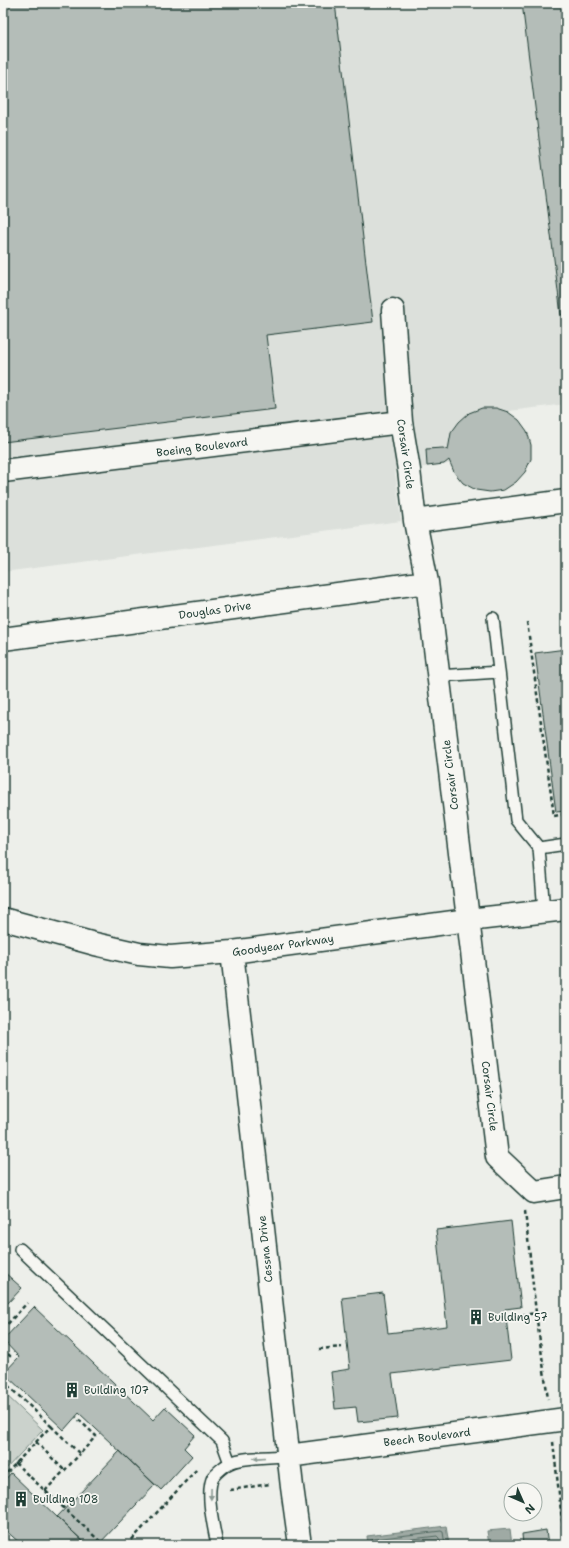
<svg xmlns="http://www.w3.org/2000/svg" width="569" height="1548" font-family="'Shantell Sans',sans-serif">
<style>
.built{fill:#dce0db}
.green{fill:#cbd2cc;stroke:#758880}
.water{fill:#9faaa4;stroke:#6c7e77}
.lines{fill:none;stroke-linecap:round;stroke-linejoin:round}
.shore{stroke:#526961;stroke-width:1}
.building{fill:#b4bdb8;stroke:#1f3d34}
.service-casing{stroke:#1f3d34;stroke-width:14}
.minor-casing{stroke:#1f3d34;stroke-width:25}
.path{stroke:#1f3d34;stroke-width:2.5;stroke-dasharray:4 3;stroke-linecap:butt}
.service{stroke:#f6f6f2;stroke-width:11}
.minor{stroke:#f6f6f2;stroke-width:22}
.oneway{fill:#8a9a93}
.labels{text-anchor:middle;stroke-width:3.5;stroke-linejoin:round;paint-order:stroke}
.street-label{font-size:11px;fill:#1f3d34;stroke:#f6f6f2}
.poi-label{font-size:11px;fill:#1f3d34;stroke:#f6f6f2;text-anchor:start}
</style>
<rect width="100%" height="100%" fill="#edefea"/>
<filter id="ink" filterUnits="userSpaceOnUse"><feTurbulence type="fractalNoise" baseFrequency=".025" numOctaves="2"/><feDisplacementMap in="SourceGraphic" scale="8" xChannelSelector="R" yChannelSelector="G"/><feConvolveMatrix kernelMatrix="1 2 1 2 8 2 1 2 1" color-interpolation-filters="sRGB"/></filter>
<g filter="url(#ink)">
<path class="built" d="M3,3H566V404L493,413L455,463L395,471L401,521L3,572Z"/>
<path class="green" d="M3,1392L43,1430L3,1472Z"/>
<path class="water" d="M446,1526L449,1545H368L367,1536Z
M510,1529L512,1545H489L487,1531Z"/>
<g class="lines">
<path class="shore" d="M372,1545V1540L374,1539L441,1531L443,1532L445,1545
M377,1545L379,1543L437,1536L439,1538L440,1545"/>
</g>
<path class="building" d="M3,3H335L373,322L266,335L275,409L3,442Z
M522,3H566V314L561,315Z
M482,408H496L508,412L519,420L527,431L531,445V459L525,472L516,482L504,490L490,492L476,490L463,483L454,472L449,460L444,464L427,466L426,449L443,448L448,450L451,433L459,422L469,413Z
M566,649V811L556,812L535,653Z
M511,1221L521,1307L505,1309L511,1360L392,1374L398,1418L358,1422L356,1407L335,1409L331,1372L350,1369L342,1298L383,1293L388,1333L447,1326L436,1230Z
M4,1272L22,1288L6,1305L3,1302V1274Z
M34,1307L153,1420L165,1407L195,1435L184,1448L192,1456L161,1490L79,1413L64,1430L4,1373L19,1357L3,1340Z
M120,1451L155,1485L98,1545H87L57,1517Z
M11,1473L57,1517L87,1545H22L3,1528V1482Z
M546,1530L548,1545H523L522,1534Z"/>
<g class="lines">
<g class="service-casing">
<path id="service" d="M493,618L516,820L539,848L566,844
M438,676L499,672
M539,848L544,912
M20,1249L222,1441L230,1463
M217,1545C214,1528 205,1493 213,1477C216,1473 225,1465 230,1463C241,1457 274,1457 288,1456"/>
</g>
<g class="minor-casing">
<path id="minor" d="M393,310L401,422L409,470L415,521L427,582L497,1157L534,1192L566,1187
M3,471L401,422
M415,521L566,501
M3,639L427,582
M3,919L95,944L139,954L170,957L232,952L468,920L566,909
M232,952L292,1487L300,1545
M288,1456L566,1419"/>
</g>
<path class="path" d="M527,622L554,816L566,814
M525,1211L536,1313L548,1399
M515,1316L536,1313
M3,1329L27,1303
M3,1349L10,1356L3,1364
M319,1349L342,1347
M3,1381L51,1426L3,1477
M51,1426L80,1454L96,1436L76,1417
M36,1442L64,1470
M553,1442L565,1545
M15,1463L104,1545
M230,1490L270,1484
M45,1491L80,1454
M127,1545L197,1469"/>
<use href="#service" class="service"/>
<use href="#minor" class="minor"/>
</g>
<defs><path id="oneway-solid" d="M-6-.8H1V-3.2L6.5 0L1 3.2V.8H-6Z"/></defs>
<g class="oneway">
<use href="#oneway-solid" transform="translate(259 1458) rotate(175)"/>
<use href="#oneway-solid" transform="translate(211 1494) rotate(91)"/>
</g>
</g>
<defs>
<g id="building-bare" transform="scale(1.2)"><path d="M-4-6H4V6H1V3H-1V6H-4ZM-2.5-4.3h1.7v1.8h-1.7ZM.8-4.3h1.7v1.8H.8ZM-2.5-1h1.7V.8h-1.7ZM.8-1h1.7V.8H.8Z" fill="#1f3d34" stroke="#f6f6f2" stroke-width="2.5" paint-order="stroke"/></g>
</defs>
<g fill-rule="evenodd">
<use href="#building-bare" x="476" y="1317"/>
<use href="#building-bare" x="72" y="1390"/>
<use href="#building-bare" x="21" y="1499"/>
</g>
<g class="labels">
<g class="street-label">
<text transform="translate(202 447) rotate(-7)" y="4">Boeing Boulevard</text>
<text transform="translate(406 454) rotate(82)" y="4">Corsair Circle</text>
<text transform="translate(215 610) rotate(-8)" y="4">Douglas Drive</text>
<text transform="translate(450 775) rotate(-97)" y="4">Corsair Circle</text>
<text transform="translate(283 945) rotate(-8)" y="4">Goodyear Parkway</text>
<text transform="translate(490 1096) rotate(83)" y="4">Corsair Circle</text>
<text transform="translate(265 1249) rotate(-96)" y="4">Cessna Drive</text>
<text transform="translate(427 1437) rotate(-7)" y="4">Beech Boulevard</text>
</g>
<g class="poi-label">
<text x="488" y="1321">Building 57</text>
<text x="84" y="1394">Building 107</text>
<text x="33" y="1503">Building 108</text>
</g>
</g>
<rect width="569" height="1548" fill="none" stroke="#f6f6f2" stroke-width="16"/>
<rect x="8" y="8" width="553" height="1532" fill="none" stroke="#1f3d34" stroke-width="1.5" filter="url(#ink)"/>
<g transform="translate(523 1502) rotate(135)"><circle r="19" fill="#f6f6f2" stroke="#a0aca6"/>
<path d="M0-3L7 15L0 10L-7 15Z" fill="#1f3d34"/>
<text y="-6" font-size="11" font-weight="bold" text-anchor="middle" fill="#1f3d34">N</text>
</g>
</svg>
